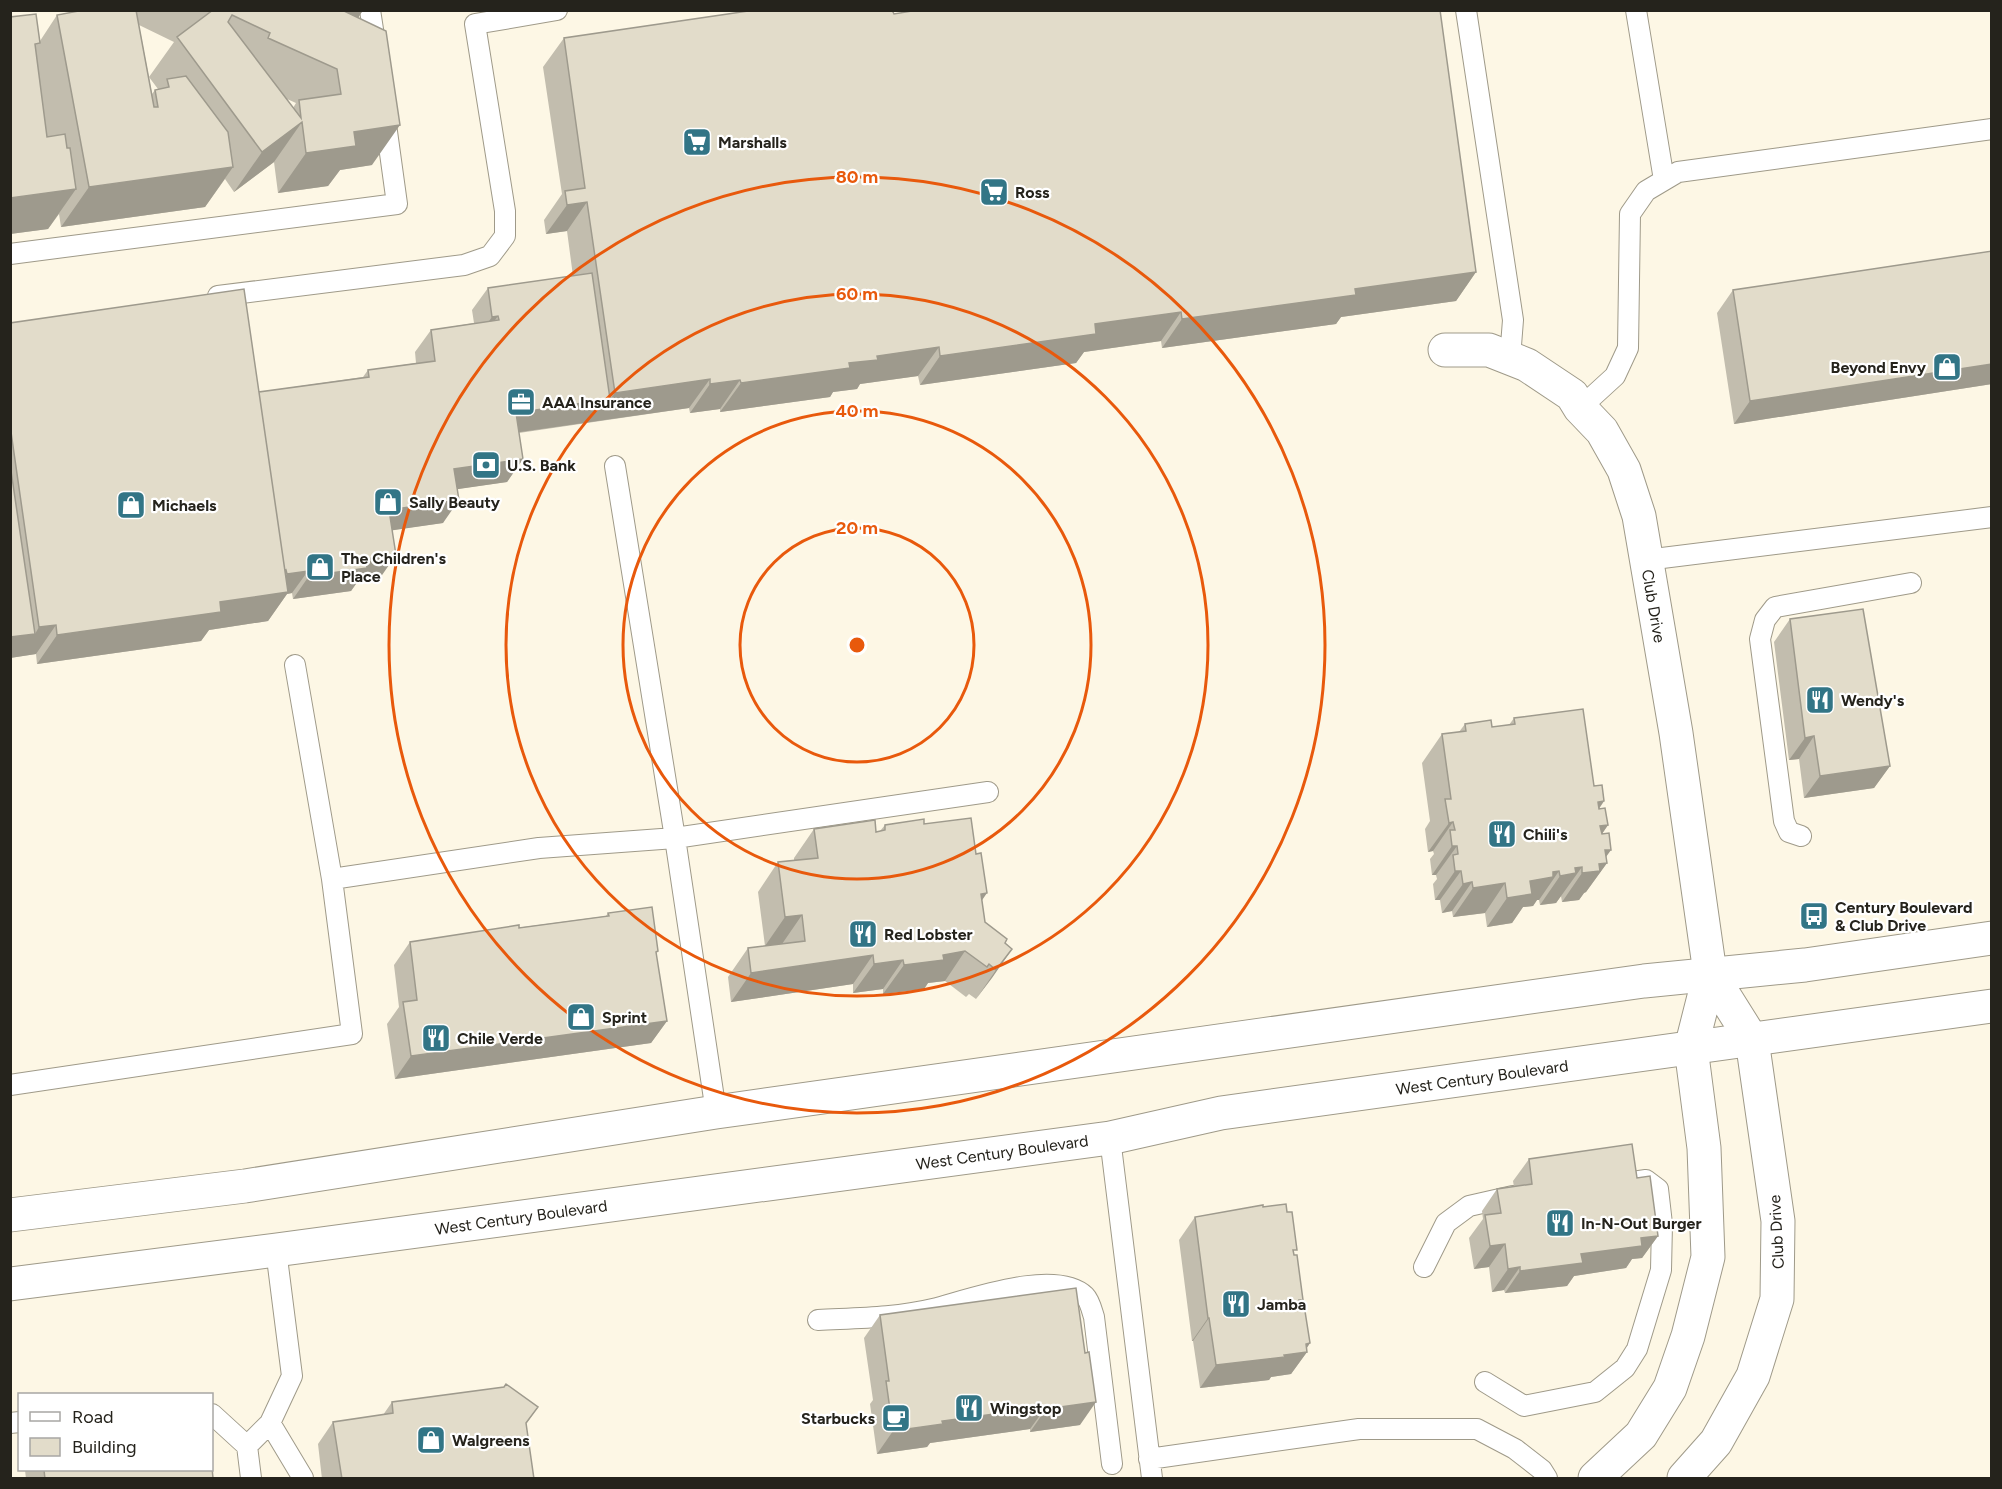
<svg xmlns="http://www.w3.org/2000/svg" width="2002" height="1489" font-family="Figtree,sans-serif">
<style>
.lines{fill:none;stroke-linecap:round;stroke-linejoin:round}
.lane-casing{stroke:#9f9a89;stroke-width:22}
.street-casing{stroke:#9f9a89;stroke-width:35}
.primary-casing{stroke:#9f9a89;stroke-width:35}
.lane{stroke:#fff;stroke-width:20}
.street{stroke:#fff;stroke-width:33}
.primary{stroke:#fff;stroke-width:33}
.wall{fill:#c2bdae;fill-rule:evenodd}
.shaded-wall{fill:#9e9a8d}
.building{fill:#e2dcca;stroke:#9e9a8d;stroke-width:1.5;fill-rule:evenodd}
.ring{fill:none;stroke:#e8590c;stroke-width:3}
.labels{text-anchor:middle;stroke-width:4.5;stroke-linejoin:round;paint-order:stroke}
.poi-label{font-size:16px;font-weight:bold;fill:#25231c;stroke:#fff;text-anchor:start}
.street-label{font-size:16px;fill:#25231c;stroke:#fff}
.centre{fill:#e8590c;stroke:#fff;stroke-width:3}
.ring-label{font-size:18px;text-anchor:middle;font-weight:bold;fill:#e8590c;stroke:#fff;stroke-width:4.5;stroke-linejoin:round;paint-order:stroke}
</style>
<rect width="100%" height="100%" fill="#fdf7e5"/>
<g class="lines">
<g class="lane-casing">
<path id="lane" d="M370,10L376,49
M1466,10L1513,320L1510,358
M1636,10L1664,180
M10,254L397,204L385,117
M218,296L464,265L490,256L505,236V211L475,24L557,10
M1580,408L1615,376L1628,348L1630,214L1646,191L1678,172L1992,129
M615,466L675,838L716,1112
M1646,560L1992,517
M1801,836L1789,832L1784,821L1760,639L1765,620L1775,607L1911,583
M332,879L539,848L675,838L988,792
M10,1085L352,1034L332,879L295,665
M1110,1138L1152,1478
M1424,1267L1446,1223L1469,1206L1513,1196
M818,1320C856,1318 896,1318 933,1309C969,1300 1055,1268 1085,1296C1090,1301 1092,1311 1094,1317L1112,1464
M1485,1382L1524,1406L1595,1392L1625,1368L1637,1349L1661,1270L1662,1224L1658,1189L1646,1180L1626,1183
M212,1414L247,1446
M10,1423L20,1422
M270,1423L303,1478
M1149,1459L1359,1429H1477L1515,1449L1542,1470L1547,1478
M251,1478L247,1446L270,1423L292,1376L276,1250"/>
</g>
<g class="street-casing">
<path id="street" d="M1445,350H1489L1527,365L1572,395L1580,408L1602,431L1624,470L1639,516L1676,733L1710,973L1691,1048L1704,1148L1708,1257L1688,1336L1670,1388L1641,1435L1595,1478
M1684,1478L1716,1442L1753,1376L1777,1299L1778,1221L1752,1040L1710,973"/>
</g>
<g class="primary-casing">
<path id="primary" d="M10,1215L245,1186L716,1112L1644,981L1805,965L1992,938
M10,1284L276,1250L1110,1138L1221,1113L1992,1006"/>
</g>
<use href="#lane" class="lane"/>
<use href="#street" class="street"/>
<use href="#primary" class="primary"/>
</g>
<path class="wall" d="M84,10H363L358,18L372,165L340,170L328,186L278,193L274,162L234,192L225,179L205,207L61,227L59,214L48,229L10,234V17L40,41L57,15ZM139,25L174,42L149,77L158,89L155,90L152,94ZM287,99L296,103L293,108Z
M894,14L1476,272L1456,301L1341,317L1336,324L1162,348L1161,341L1084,352L1076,363L920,385L918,376L860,384L857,389L833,392L830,397L720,412V409L690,413L689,408L519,433L523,459L507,482L457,489L443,523L392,530L380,578L358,581L351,591L293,599L292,593L287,594L268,621L209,630L201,641L37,664L36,654L10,658V323L259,392L363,377L368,370L416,363L415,352L431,330L474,323L472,310L488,288L573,276L567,231L546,234L544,220L562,194L543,67L564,38Z
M1992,251V384L1734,424L1717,313L1733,290Z
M1790,619L1890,766L1874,788L1804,798L1799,759L1789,760L1774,642Z
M1514,718L1594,786L1604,801L1599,809L1608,825L1602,834L1607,863L1586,892L1584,893L1579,900L1562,902L1561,896L1556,903L1540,905L1539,900H1537L1533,906L1523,907L1512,923L1487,927L1485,913L1453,917L1452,911L1442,913L1440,900H1435L1433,884L1437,879L1436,875H1432L1430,859L1434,854L1433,851L1428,852L1425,829L1430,821L1422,763L1442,734L1459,732L1465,724L1492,727L1509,725Z
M924,824L982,900L985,922L1005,943L1012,949L976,999L969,994L966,997L945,981L928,983L924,989L883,994V989L853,993V984L731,1002L728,977L748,948L765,946L758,892L778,862L794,860V858L814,829L876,832L880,831L885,825Z
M608,913L658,951L656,953L667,1021L651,1043L395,1079L387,1024L399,1007L394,965L410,942L606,916Z
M1529,1159L1637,1178L1658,1236L1642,1258L1632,1259L1626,1268L1574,1276L1567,1286L1505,1293L1504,1290L1492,1292L1489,1267L1474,1269L1469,1238L1483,1219L1482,1211L1497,1189L1514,1187L1513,1181Z
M1263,1207L1294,1255L1303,1300L1300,1304L1310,1343L1306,1349L1307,1352L1291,1374L1271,1377L1269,1380L1200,1388L1193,1341H1192L1179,1240L1195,1217Z
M880,1315L1080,1425L1030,1432V1429L930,1443L927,1447L877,1454L870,1404L873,1400L864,1338Z
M392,1402L538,1407L526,1424L534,1479H322L318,1444L333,1422L383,1415Z
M25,1470H212L213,1478L26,1479Z"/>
<path class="shaded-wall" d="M315,10H363L355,23Z
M302,122L274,162L234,192L262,152Z
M400,125L372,165L340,170L328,186L278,193L306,153L354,132Z
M233,167L205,207L61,227L89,187Z
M76,189L48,229L10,234V198Z
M587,202L567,231L546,234L567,205Z
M1476,272L1456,301L1341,317L1336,324L1162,348L1182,319L1355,289Z
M1181,312L1161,341L1084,352L1076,363L920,385L940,356L1095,324Z
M498,316L482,338L476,339L492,317Z
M939,347L918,376L860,384L857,389L833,392L830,397L720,412L741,383L849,363L877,356Z
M1992,364V384L1734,424L1750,401Z
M710,379L689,408L500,435L516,413L610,399L615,393Z
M740,380L720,409L690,413L710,384Z
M523,459L507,482L438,492L454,469Z
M459,500L443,523L374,533L389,510Z
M396,555L380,578L358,581L351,591L293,599L309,576L366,559Z
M308,571L292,593L287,594L268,621L209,630L201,641L37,664L57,635L220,602L272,594L287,574Z
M56,625L36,654L10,658V637L35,634L39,627Z
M1814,736L1799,759L1789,760L1805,738Z
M1890,766L1874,788L1804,798L1820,776Z
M1604,801L1584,830L1598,802Z
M1453,822L1433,851L1428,852L1449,823Z
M1608,825L1588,854L1600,826Z
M1452,846H1457L1436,875H1432Z
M1605,850H1611L1601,864L1607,863L1586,892L1584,893L1579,900L1562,902L1582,873Z
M1582,867L1556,903L1540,905L1560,876L1575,868Z
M1455,871H1461L1440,900H1435Z
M1559,871L1539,900H1537L1533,906L1523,907L1512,923L1487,927L1507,898L1530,881L1553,872Z
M1472,882L1452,911L1442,913L1463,884Z
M1505,883L1485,913L1453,917L1473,888Z
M987,893L967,922L981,894Z
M802,915L782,944L765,946L785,917Z
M1012,949L992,978L976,999L996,970Z
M965,951L945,981L928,983L924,989L883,994L904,965L943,955Z
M873,955L853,984L731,1002L751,973Z
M903,960L883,989L853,993L874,964Z
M667,1021L651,1043L395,1079L411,1056Z
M1658,1236L1642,1258L1632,1259L1626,1268L1574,1276L1567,1286L1505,1293L1520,1271L1641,1238Z
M1505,1244L1489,1267L1474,1269L1490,1246Z
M1520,1267L1504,1290L1492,1292L1508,1269Z
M1208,1318H1209L1193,1341H1192Z
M1310,1343L1304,1352H1307L1291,1374L1271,1377L1269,1380L1200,1388L1216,1365L1284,1355L1306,1344Z
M1096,1402L1080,1425L1030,1432L1046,1409Z
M1046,1407L1030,1429L930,1443L927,1447L877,1454L893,1431L942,1421Z"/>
<path class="building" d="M84,10H136L154,107H158L155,90L169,87L167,79L186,76L228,132L233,167L89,187L57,15Z
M213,10H342L386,31L400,125L354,132L356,146L306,153L302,122L262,152L177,37ZM232,15L270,33L268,38L337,69L341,94L299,100L301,118L228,22Z
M755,10H892L894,14L918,10H1440L1476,272L1355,289L1356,295L1182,319L1181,312L1095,324L1096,334L940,356L939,347L877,356L878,360L849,363L850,368L741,383L740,380L710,384V379L615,393L587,202L567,205L565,191L585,188L564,38Z
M36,14L40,43L35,44L47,137L65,134L67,148H70L76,189L10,198V17Z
M1992,251V364L1750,401L1733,290Z
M592,273L610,399L516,413L523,459L454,469L459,500L389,510L396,555L366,559L367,568L309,576L308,571L287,574L286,570L285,571L259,392L369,377L368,370L435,361L431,330L499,320L498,316L492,317L488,288Z
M244,289L288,592L220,602L221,612L57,635L56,625L39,627L10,425V323Z
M10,464L35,634L10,637Z
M1863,609L1890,766L1820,776L1814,736L1805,738L1790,619Z
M1583,709L1594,786L1602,785L1604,801L1598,802L1599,809L1605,808L1608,825L1600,826L1602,834L1609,833L1611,850H1605L1607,863L1599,864L1600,871L1582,873V867L1575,868L1576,873L1560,876L1559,871L1553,872V877L1530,881L1532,894L1507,898L1505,883L1473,888L1472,882L1463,884L1461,871H1455L1453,855L1458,854L1457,846H1452L1450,830H1455L1453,822L1449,823L1445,799H1451L1442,734L1466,731L1465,724L1491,720L1492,727L1515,724L1514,718Z
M971,818L976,854L981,853L987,893L981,894L985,922L1007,939L1005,943L1012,949L996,970L989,964L987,967L965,951L943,955L944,960L904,965L903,960L874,964L873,955L751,973L748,948L805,941L802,915L785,917L778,862L818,858L814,829L875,820L876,832L885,830V825L924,819V824Z
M652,907L658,951L656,952L667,1021L411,1056L403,1002L417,1000L410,942L519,925V928L609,916L608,913Z
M1632,1144L1637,1178L1650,1176L1658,1236L1641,1238L1642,1246L1581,1254L1583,1263L1520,1271V1267L1508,1269L1505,1244L1490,1246L1485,1215L1501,1213L1497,1189L1532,1184L1529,1159Z
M1286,1204L1287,1212H1292L1297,1250H1293L1294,1255H1297L1303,1300H1299L1300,1305H1304L1310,1343L1306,1344L1307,1352L1284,1355L1285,1357L1216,1365L1209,1318H1208L1195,1217L1263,1205V1207Z
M1076,1288L1085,1353L1089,1352L1096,1402L1046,1409V1407L942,1421L943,1424L893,1431L886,1381H889L880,1315Z
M506,1384L538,1407L526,1423L534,1479H342L333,1422L393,1413L392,1402L504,1387Z
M212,1468L213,1478L209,1479H45L44,1470H212Z"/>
<g class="ring">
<circle cx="857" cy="645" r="117"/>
<circle cx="857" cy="645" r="234"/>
<circle cx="857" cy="645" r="351"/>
<circle cx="857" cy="645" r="468"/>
</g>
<defs>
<g id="supermarket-square" transform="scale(1.5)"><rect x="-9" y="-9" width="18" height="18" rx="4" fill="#327586" stroke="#fff"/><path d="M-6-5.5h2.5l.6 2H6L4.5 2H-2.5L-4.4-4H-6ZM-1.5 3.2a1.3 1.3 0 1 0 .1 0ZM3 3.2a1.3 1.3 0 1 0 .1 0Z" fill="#fff"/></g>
<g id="shop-square" transform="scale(1.5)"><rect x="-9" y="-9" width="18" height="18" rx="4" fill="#327586" stroke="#fff"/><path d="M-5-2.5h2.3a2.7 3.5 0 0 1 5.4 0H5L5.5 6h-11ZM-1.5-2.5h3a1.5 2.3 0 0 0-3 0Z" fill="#fff"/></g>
<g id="office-square" transform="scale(1.5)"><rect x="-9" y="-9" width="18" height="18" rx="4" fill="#327586" stroke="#fff"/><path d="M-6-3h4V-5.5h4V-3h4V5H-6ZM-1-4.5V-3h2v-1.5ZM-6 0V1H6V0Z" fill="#fff"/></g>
<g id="bank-square" transform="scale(1.5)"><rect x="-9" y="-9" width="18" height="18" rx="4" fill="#327586" stroke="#fff"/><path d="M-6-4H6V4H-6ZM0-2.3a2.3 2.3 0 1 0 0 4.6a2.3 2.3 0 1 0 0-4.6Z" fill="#fff"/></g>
<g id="restaurant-square" transform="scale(1.5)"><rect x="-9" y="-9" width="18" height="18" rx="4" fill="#327586" stroke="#fff"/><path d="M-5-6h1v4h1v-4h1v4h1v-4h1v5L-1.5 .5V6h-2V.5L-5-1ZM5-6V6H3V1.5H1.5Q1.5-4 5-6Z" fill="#fff"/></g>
<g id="bus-square" transform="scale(1.5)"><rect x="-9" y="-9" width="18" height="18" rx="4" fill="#327586" stroke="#fff"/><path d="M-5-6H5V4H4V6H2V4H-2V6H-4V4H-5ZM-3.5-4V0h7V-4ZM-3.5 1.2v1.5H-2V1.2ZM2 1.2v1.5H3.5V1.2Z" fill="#fff"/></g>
<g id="cafe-square" transform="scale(1.5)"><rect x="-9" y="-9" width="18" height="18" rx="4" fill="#327586" stroke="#fff"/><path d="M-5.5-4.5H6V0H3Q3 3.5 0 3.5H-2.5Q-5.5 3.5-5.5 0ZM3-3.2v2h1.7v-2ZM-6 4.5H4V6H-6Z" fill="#fff"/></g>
</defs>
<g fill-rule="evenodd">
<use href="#supermarket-square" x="697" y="142"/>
<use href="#supermarket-square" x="994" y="192"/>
<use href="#shop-square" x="1947" y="367"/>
<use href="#office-square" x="521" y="402"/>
<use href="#bank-square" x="486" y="465"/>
<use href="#shop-square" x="388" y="502"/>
<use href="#shop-square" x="131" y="505"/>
<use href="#shop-square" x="320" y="567"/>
<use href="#restaurant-square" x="1820" y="700"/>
<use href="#restaurant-square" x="1502" y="834"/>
<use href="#bus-square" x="1814" y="916"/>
<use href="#restaurant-square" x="863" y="934"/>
<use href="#shop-square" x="581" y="1017"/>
<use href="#restaurant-square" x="436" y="1038"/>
<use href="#restaurant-square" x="1560" y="1223"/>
<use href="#restaurant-square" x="1236" y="1304"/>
<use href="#restaurant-square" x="969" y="1408"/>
<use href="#cafe-square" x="896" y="1418"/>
<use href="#shop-square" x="431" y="1440"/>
</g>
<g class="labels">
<g class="poi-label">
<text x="718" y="148">Marshalls</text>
<text x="1015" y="198">Ross</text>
<text x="1926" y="373" text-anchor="end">Beyond Envy</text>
<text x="542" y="408">AAA Insurance</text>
<text x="507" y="471">U.S. Bank</text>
<text x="409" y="508">Sally Beauty</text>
<text x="152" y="511">Michaels</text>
<text x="341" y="564">The Children's<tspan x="341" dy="18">Place</tspan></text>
<text x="1841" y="706">Wendy's</text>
<text x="1523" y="840">Chili's</text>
<text x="1835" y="913">Century Boulevard<tspan x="1835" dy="18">&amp; Club Drive</tspan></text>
<text x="884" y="940">Red Lobster</text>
<text x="602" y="1023">Sprint</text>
<text x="457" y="1044">Chile Verde</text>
<text x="1581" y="1229">In-N-Out Burger</text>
<text x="1257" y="1310">Jamba</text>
<text x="990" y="1414">Wingstop</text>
<text x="875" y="1424" text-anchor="end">Starbucks</text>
<text x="452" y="1446">Walgreens</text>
</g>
<g class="street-label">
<text transform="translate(1654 606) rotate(80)" y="6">Club Drive</text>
<text transform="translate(1482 1077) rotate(-8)" y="6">West Century Boulevard</text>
<text transform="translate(1002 1152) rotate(-8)" y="6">West Century Boulevard</text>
<text transform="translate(521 1217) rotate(-8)" y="6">West Century Boulevard</text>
<text transform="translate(1776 1232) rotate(-93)" y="6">Club Drive</text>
</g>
</g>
<circle cx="857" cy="645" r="9" class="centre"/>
<g class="ring-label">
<text x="857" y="183">80 m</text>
<text x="857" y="300">60 m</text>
<text x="857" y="417">40 m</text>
<text x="857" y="534">20 m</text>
</g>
<rect width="2002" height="1489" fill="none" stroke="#25231c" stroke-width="24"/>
<rect x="18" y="1393" width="195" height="78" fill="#ffffff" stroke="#a8a7a4" stroke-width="1.5"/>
<rect x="30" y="1412" width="30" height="9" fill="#ffffff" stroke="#a8a7a4" stroke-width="1.5"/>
<text x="72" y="1423" font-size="18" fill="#25231c">Road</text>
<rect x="30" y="1438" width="30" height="18" fill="#e2dcca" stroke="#a8a7a4" stroke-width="1.5"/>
<text x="72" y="1453" font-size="18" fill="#25231c">Building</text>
</svg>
